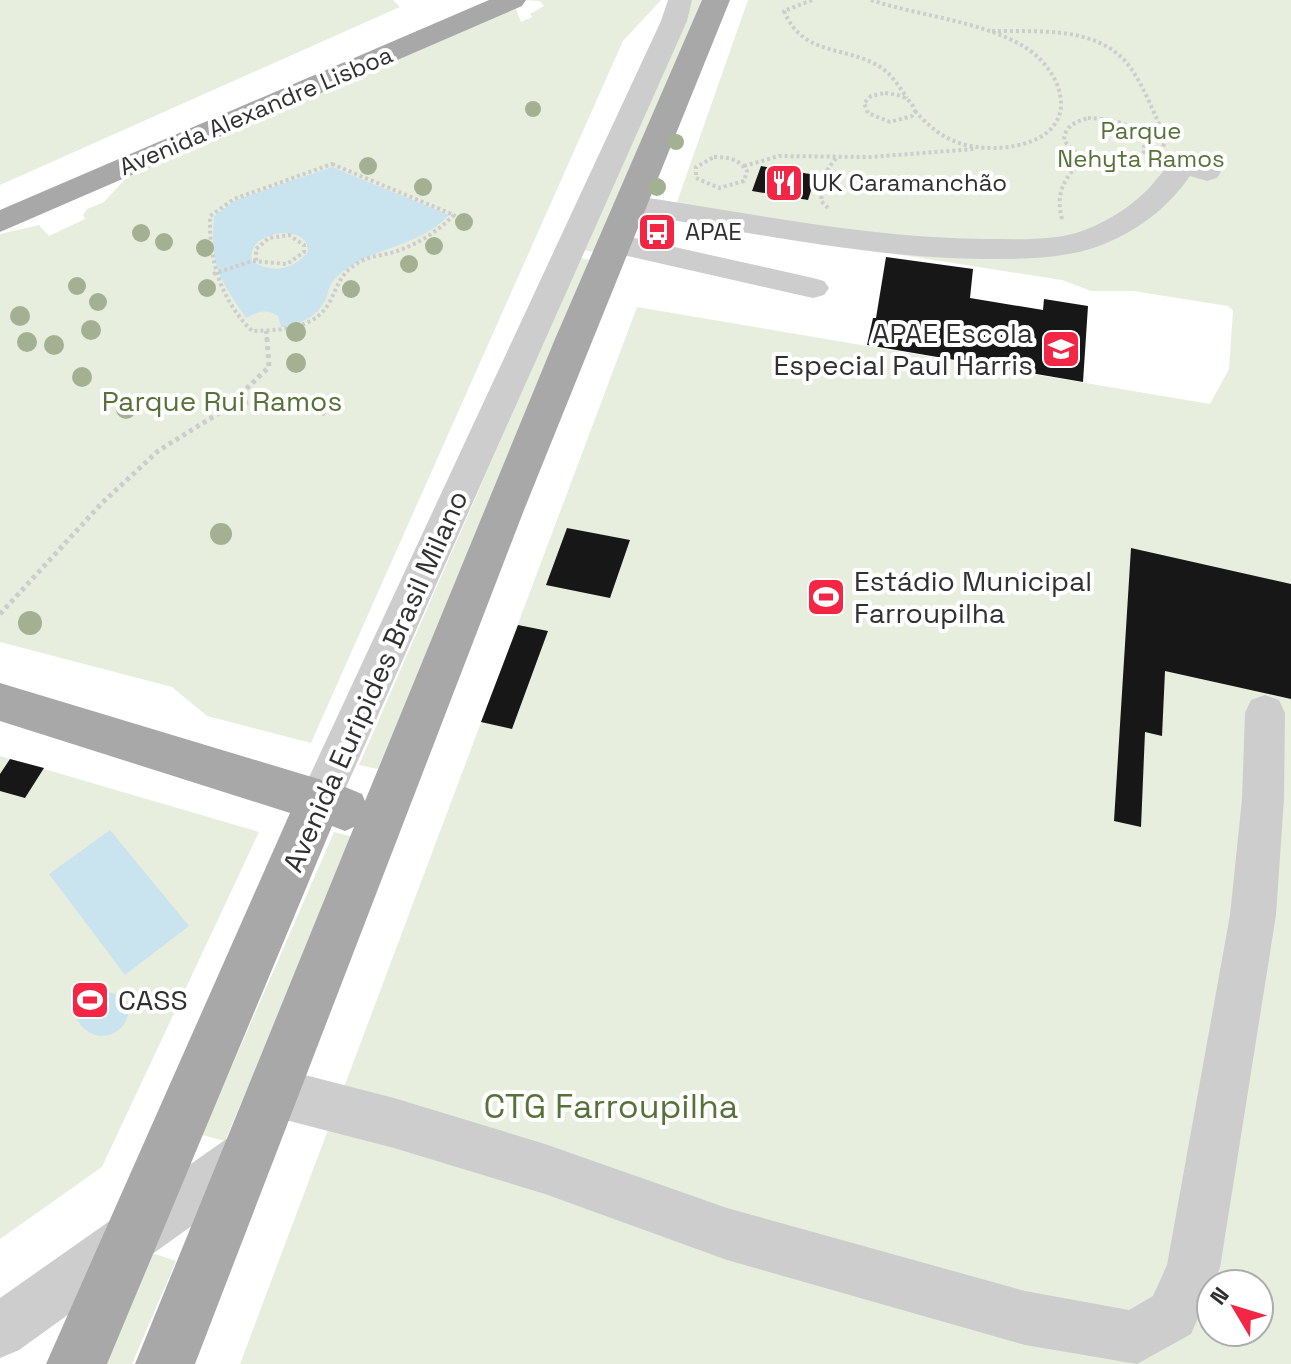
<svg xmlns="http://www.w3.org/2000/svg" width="1291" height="1364" font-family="'Space Grotesk',sans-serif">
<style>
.green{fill:#e8eede;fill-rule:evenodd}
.water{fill:#c9e3ef;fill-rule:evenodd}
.building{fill:#171717}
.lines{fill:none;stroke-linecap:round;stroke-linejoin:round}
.path-far1{stroke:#cdcdcd;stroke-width:4;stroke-dasharray:3 3;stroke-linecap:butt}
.path{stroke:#cdcdcd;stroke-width:5;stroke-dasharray:4 4;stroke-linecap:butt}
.minor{fill:#cdcdcd;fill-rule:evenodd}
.major{fill:#a8a8a8;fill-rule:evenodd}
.tree{fill:#a3b192}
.labels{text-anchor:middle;stroke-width:8;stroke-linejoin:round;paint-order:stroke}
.far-street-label{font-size:24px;fill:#303030;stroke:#fff}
.far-park-label{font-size:24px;fill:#577139;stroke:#fff}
.far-poi-label{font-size:24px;fill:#303030;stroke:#fff;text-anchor:start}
.poi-label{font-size:28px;fill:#303030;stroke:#fff;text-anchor:start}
.park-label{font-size:28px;fill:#577139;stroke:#fff}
.street-label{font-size:28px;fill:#303030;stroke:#fff}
.near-park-label{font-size:34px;fill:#577139;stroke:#fff}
</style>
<rect width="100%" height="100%" fill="#fff"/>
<path class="green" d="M0,0H393L400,7L0,185Z
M523,0H661L623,41L311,743L207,716L172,687L0,642V234L39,225L49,236L85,219L83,215L87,209L104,202L129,175L192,142L222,138L247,116L513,1L521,22L532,17L530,14L544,6L540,1Z
M692,0H704L598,253L584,250Z
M748,0H1291V1364H240L637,307L1210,404L1229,369L1233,311L1228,306L1133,291H1091L1062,280L671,219ZM1211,1284H1259V1332H1211Z
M580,258L595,261L378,769L359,765Z
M0,756L259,832L102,1167L0,1239Z
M334,832L354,837L225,1141L202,1135Z
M152,1253L176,1261L132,1364H104Z"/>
<path class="water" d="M332,167L449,215C417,248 374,246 341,273C324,287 332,291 323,304C316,317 295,327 281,327L278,316C266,308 257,312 246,318C219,277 210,268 214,216L236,200ZM281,233C295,233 308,236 308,252C293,270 271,274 252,261C248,242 266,236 281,233Z
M110,830L189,926L125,975L49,874Z
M108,992L120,995L129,1004C131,1035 95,1049 77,1020C82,1004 91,994 108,992Z"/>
<path class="building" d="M761,166L816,175L808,200L752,191Z
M886,257L973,269L970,298L1043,310L1044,299L1088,306L1083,382L867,345L873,318H876Z
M567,528L630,540L610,598L546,585Z
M1131,548L1291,584V699L1165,671L1162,736L1145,732L1141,827L1114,821Z
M518,625L548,631L512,729L481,722Z
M10,759L44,768L25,798L0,791V774Z"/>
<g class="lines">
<path class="path-far1" d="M812,0L784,11C804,59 848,44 883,69C893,76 900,88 907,98
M871,0C919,16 981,21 1023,46C1037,54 1049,67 1056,82C1082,143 1001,157 959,143C942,137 927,125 915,111
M992,31C1038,32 1099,25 1130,67C1145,88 1154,115 1166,138L1162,150
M885,93C899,95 910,96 915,111L912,116L890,122L868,113L864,103L871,96Z
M1088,118C1107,119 1135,121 1143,143C1145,147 1145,151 1142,155C1121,181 1078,161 1064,140C1065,126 1075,122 1088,118Z
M714,157C728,157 739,159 747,171L744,181L719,188L696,178V167Z
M332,164L454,215C438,231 418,244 397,251C383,256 370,255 356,264C339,275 338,287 329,303C314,330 279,330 252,331C220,299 209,260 210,216L234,199Z
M744,166L779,156L871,157L974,149
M828,208L821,201L823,175L837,157
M1062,219C1055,193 1064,176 1085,160
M213,274L252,261L287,264L304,252V245L289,235L269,238L256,249V261
M266,331L267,340"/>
<path class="path" d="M229,408L265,397L327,414
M0,614L102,503L158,451L224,410L269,367L267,338"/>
<path class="minor" d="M668,0H692L687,21L340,801L334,815L319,821L304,815L298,801L661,21Z
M1183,157L1217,166L1221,172L1217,178L1207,181L1190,176C1167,209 1136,232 1099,246C1063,259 1023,259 985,259C865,258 746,231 628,213L618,210L613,204L618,198L628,195C746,212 865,238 985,239C1014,239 1047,241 1076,233C1101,225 1125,211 1144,193C1157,182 1166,162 1183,157Z
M612,233L813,278L824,281L829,288L824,295L813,298L601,250L597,243L601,236Z
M1265,695L1279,700L1285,713L1284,799L1276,915L1220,1268L1191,1334L1137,1364L1025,1345L727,1260L545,1194L394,1148L274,1117L257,1109L249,1092L257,1075L274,1067L394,1098L545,1144L727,1208L1025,1291L1129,1310L1153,1296L1167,1265L1230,915L1242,799L1245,713L1251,700Z
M250,1128L268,1135L275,1153L268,1171L19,1350L0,1358V1298L232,1135Z"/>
<path class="major" d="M489,0H526L522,6L0,232V210Z
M702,0H730L524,510L195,1364H135L354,827L345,831L332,826L107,1364H46L290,813L0,721V683L345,787L362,794L365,801L555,339Z"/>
</g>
<g class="tree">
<circle cx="533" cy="109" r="8"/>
<circle cx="676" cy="142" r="8"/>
<circle cx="368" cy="166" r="9"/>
<circle cx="423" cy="187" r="9"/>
<circle cx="657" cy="187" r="9"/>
<circle cx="464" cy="222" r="9"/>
<circle cx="141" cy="233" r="9"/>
<circle cx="164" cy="242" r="9"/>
<circle cx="434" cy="246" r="9"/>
<circle cx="205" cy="248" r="9"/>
<circle cx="409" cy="264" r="9"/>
<circle cx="77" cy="286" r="9"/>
<circle cx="207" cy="288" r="9"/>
<circle cx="351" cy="289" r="9"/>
<circle cx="98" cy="302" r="9"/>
<circle cx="20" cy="316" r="10"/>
<circle cx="91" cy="330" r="10"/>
<circle cx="296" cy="332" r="10"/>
<circle cx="27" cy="342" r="10"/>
<circle cx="54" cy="345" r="10"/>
<circle cx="296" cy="363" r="10"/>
<circle cx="82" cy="377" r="10"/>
<circle cx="126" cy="409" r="10"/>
<circle cx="221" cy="534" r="11"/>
<circle cx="30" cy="623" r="12"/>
</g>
<defs>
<g id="restaurant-square" transform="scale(2)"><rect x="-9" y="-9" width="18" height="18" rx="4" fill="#f42645" stroke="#fff"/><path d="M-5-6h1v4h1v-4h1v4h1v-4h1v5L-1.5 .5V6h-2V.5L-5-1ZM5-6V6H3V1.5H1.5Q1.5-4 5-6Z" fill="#fff"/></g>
<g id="bus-square" transform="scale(2)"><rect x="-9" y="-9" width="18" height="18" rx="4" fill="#f42645" stroke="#fff"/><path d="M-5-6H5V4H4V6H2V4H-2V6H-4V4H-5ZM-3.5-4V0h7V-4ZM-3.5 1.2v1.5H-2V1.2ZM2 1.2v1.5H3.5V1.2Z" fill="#fff"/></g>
<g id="school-square" transform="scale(2)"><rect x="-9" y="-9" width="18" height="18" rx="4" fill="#f42645" stroke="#fff"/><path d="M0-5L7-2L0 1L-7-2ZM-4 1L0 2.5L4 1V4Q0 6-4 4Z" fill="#fff"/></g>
<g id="stadium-square" transform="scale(2)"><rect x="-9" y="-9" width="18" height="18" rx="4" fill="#f42645" stroke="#fff"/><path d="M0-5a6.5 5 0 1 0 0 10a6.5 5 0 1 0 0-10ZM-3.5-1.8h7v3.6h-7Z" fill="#fff"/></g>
</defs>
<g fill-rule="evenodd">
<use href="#restaurant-square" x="784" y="183"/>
<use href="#bus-square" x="657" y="232"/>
<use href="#school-square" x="1061" y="349"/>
<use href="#stadium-square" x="826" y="597"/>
<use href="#stadium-square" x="90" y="1000"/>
</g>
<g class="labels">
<g class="far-street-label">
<text transform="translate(256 111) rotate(-23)" y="8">Avenida Alexandre Lisboa</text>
</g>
<g class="far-park-label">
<text x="1141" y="139">Parque<tspan x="1141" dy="28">Nehyta Ramos</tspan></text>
</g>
<g class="far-poi-label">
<text x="812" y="191">UK Caramanchão</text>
<text x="685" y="240">APAE</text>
</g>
<g class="poi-label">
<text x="1033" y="343" text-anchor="end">APAE Escola<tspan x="1033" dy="32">Especial Paul Harris</tspan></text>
<text x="854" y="591">Estádio Municipal<tspan x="854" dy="32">Farroupilha</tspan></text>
<text x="118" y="1010">CASS</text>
</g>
<g class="park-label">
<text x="222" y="411">Parque Rui Ramos</text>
</g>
<g class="street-label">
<text transform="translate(375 681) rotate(-66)" y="10">Avenida Euripides Brasil Milano</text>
</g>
<g class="near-park-label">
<text x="611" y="1118">CTG Farroupilha</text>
</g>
</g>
<g transform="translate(1235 1308) rotate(308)"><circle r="38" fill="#ffffff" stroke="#acacac" stroke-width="2"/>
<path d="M0-6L14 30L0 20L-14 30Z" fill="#f42645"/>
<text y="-12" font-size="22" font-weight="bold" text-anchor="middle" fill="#303030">N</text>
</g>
</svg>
